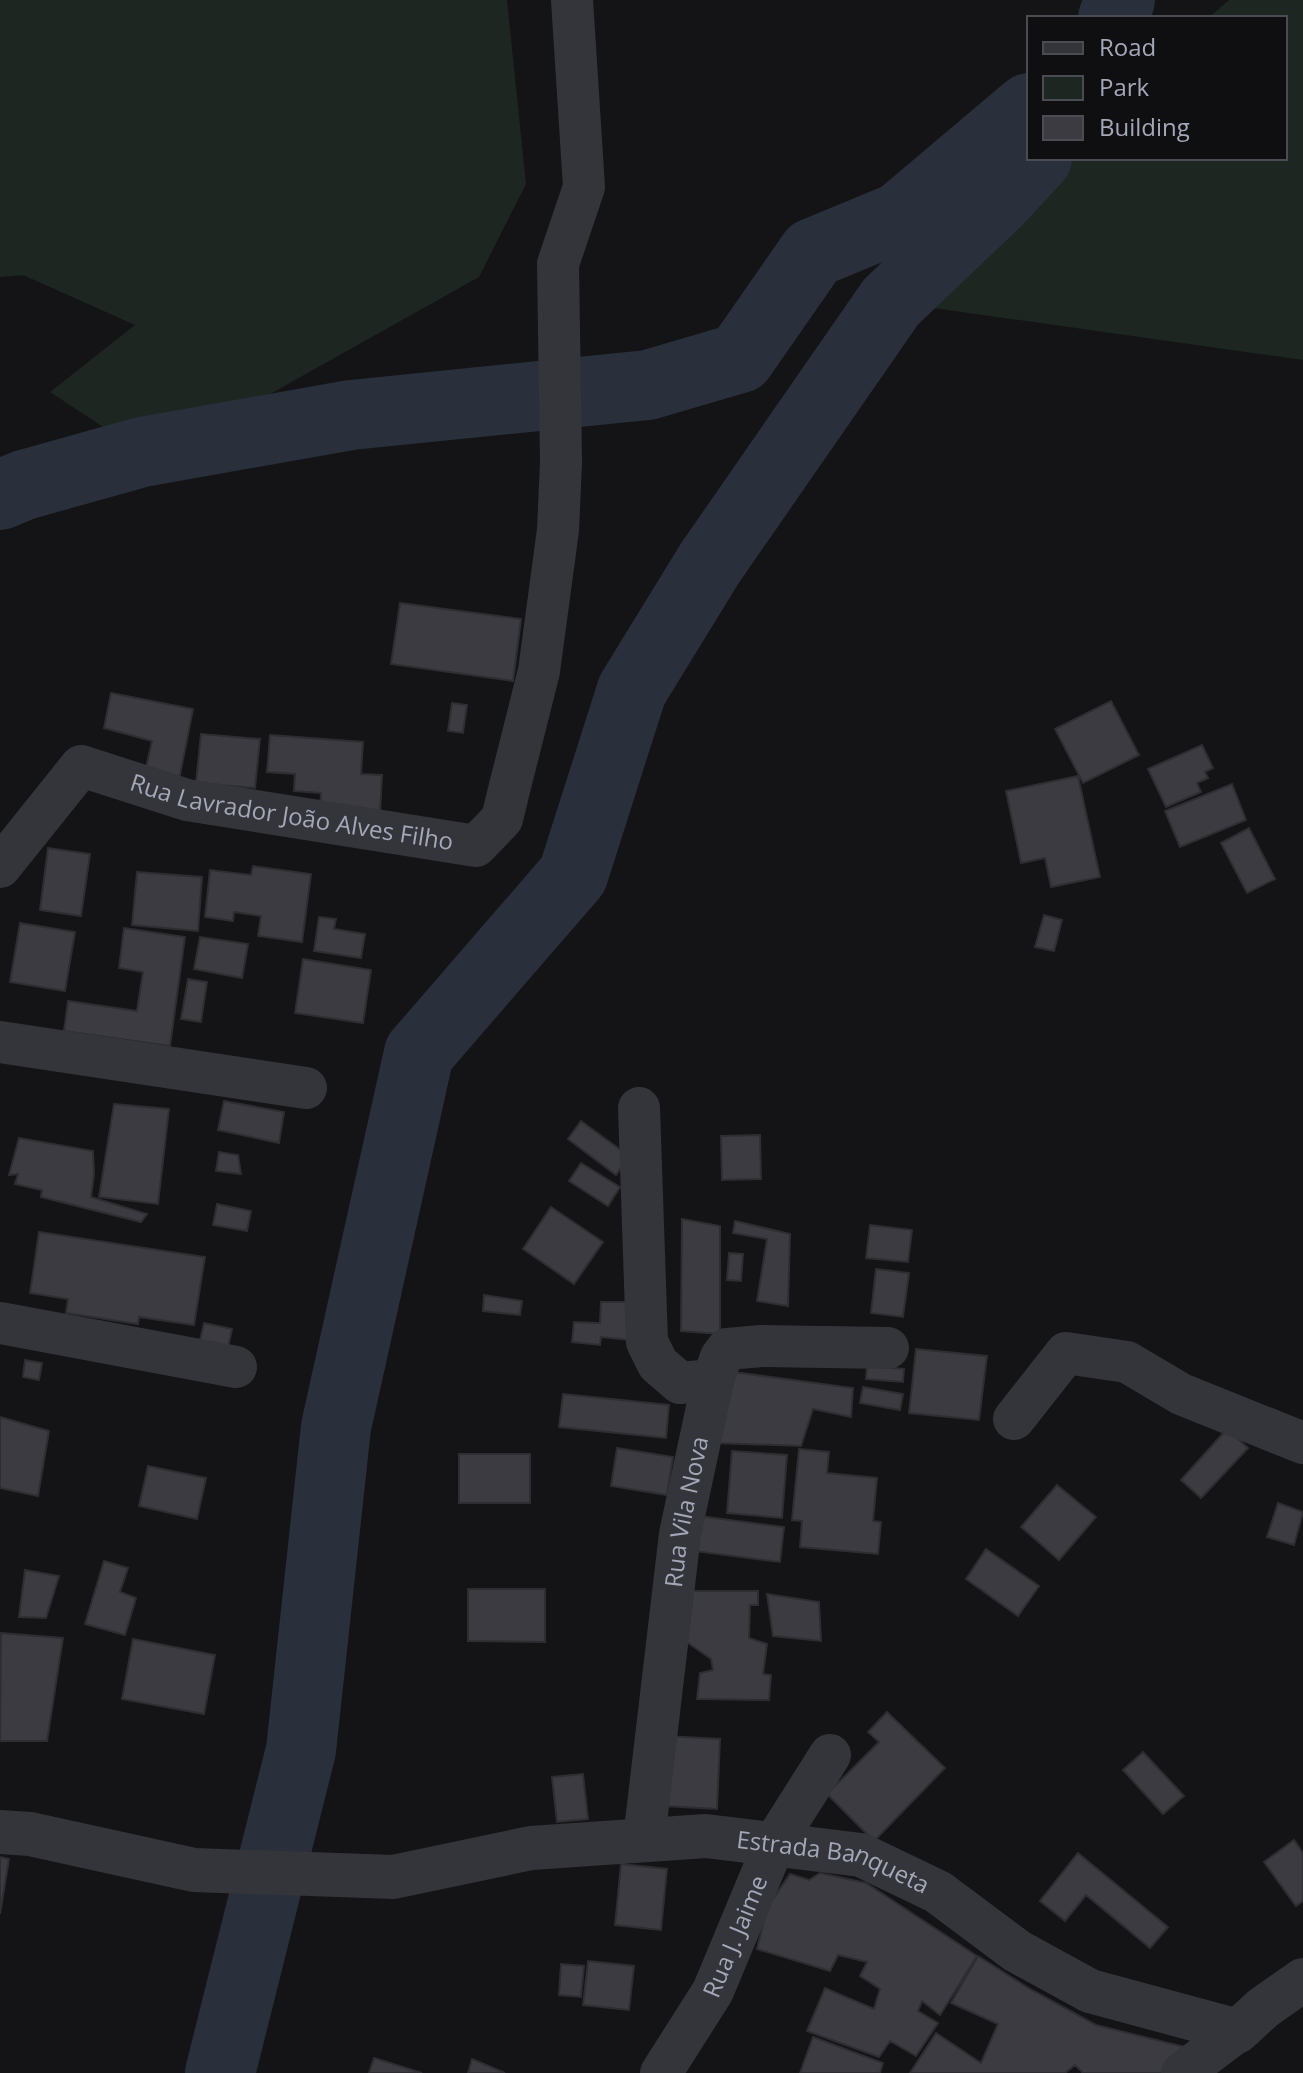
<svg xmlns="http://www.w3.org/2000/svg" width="1303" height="2073" font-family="'Open Sans',sans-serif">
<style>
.green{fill:#1d2620}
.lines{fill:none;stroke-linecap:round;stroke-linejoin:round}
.river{stroke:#29303b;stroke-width:70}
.building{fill:#3b3b41;stroke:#2e2e32;stroke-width:2}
.minor{stroke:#34353b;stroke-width:42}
.tertiary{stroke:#34353b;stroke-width:44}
.labels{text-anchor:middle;stroke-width:8;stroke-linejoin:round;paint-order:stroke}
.street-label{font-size:24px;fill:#a4a7b7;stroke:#0f0f11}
</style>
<rect width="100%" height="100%" fill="#141416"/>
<path class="green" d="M0,0H507L526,184L479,277L202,432L132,446L50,392L135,325L23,275L0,277Z
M1229,0H1303V360L891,302L998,200L1047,158H1285V18H1208Z"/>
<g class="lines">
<path class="river" d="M1113,18L1120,0
M0,495L24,485L142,452L351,415L648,385L740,358L813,253L900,217L1029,108
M220,2073L301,1750L336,1427L419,1053L573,875L632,690L710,563L891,302L998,200L1037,158"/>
</g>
<path class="building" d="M400,603L521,619L513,681L391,664Z
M111,693L193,709L179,780L146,768L152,741L104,728Z
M1111,701L1139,755L1083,783L1055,729Z
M452,703L467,705L463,733L448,731Z
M201,734L260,739L255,788L196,783Z
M270,735L363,742L361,774L382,775L380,812L320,807L321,793L294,791L295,774L267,772Z
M1202,745L1213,768L1205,772L1208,778L1197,783L1201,792L1166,807L1148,769Z
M1078,776L1100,877L1051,887L1045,858L1021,863L1006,791Z
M1232,784L1246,820L1180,847L1165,811Z
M1249,828L1275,879L1247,893L1221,843Z
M48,848L90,854L81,916L40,910Z
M253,866L311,874L302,942L258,936L261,916L234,912L233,921L205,917L210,870L251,875Z
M137,872L202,877L198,931L132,925Z
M1044,915L1062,920L1054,951L1035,947Z
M319,917L336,919L334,929L365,934L361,958L314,951Z
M20,923L75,932L65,991L10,982Z
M124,928L185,937L170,1046L64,1031L68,1001L137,1011L143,972L119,968Z
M200,937L248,944L242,978L194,969Z
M303,959L371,970L363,1023L295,1013Z
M188,979L207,982L201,1022L181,1019Z
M224,1101L284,1112L279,1143L218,1130Z
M114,1104L169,1109L158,1204L99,1197Z
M581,1121L629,1156L616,1175L568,1139Z
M760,1135L761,1179L722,1180L721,1136Z
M19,1138L93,1151L94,1174L91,1197L147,1214L141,1222L41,1197L42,1190L15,1184L18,1174L9,1175Z
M219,1152L238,1155L241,1174L216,1171Z
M581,1163L620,1187L608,1206L569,1181Z
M217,1204L251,1211L247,1231L213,1225Z
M551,1207L603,1242L574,1284L523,1249Z
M682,1219L720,1226V1334L681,1331Z
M735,1221L790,1234L788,1306L757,1301L767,1239L733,1233Z
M870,1225L912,1230L908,1262L866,1258Z
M39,1232L205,1257L194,1325L139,1317L138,1324L66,1313L68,1299L30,1293Z
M729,1253L743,1254L741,1281L727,1280Z
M876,1269L909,1273L903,1317L871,1313Z
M484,1295L522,1301L520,1315L483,1311Z
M601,1302H631L629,1340L601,1337L600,1345L572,1342L574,1322L600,1323Z
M204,1323L232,1329L227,1352L199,1345Z
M916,1349L987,1356L979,1420L909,1413Z
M25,1360L42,1363L39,1380L23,1377Z
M867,1366L904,1369L903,1382L866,1379Z
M733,1372L853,1388L851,1417L813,1409L801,1446L716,1443Z
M863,1387L903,1394L900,1410L860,1403Z
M563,1394L669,1405L666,1438L559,1427Z
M0,1417L49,1431L38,1496L0,1488Z
M1227,1429L1248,1448L1201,1498L1181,1480Z
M617,1448L673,1457L667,1495L611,1486Z
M799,1449L829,1452L827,1473L877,1478L873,1521L881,1522L878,1554L800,1547L802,1521L792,1520Z
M732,1451L787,1455L782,1518L727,1513Z
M459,1454H530V1503H459Z
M148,1466L206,1478L197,1519L139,1506Z
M1057,1485L1096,1517L1059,1560L1021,1527Z
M1278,1503L1303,1512L1294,1545L1267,1537Z
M699,1516L784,1527L780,1562L694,1551Z
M986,1549L1039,1586L1018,1616L966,1579Z
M104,1561L128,1568L120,1592L136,1598L125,1635L85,1624Z
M25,1570L59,1576L46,1618L19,1617Z
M468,1589H545V1642L468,1641Z
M686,1591H758V1605H750L749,1638L767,1644L763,1674L771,1675L769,1700L697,1699L700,1673L713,1670L711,1659L681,1638Z
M767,1594L819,1602L821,1641L773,1636Z
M1,1633L63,1638L47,1741H0Z
M133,1639L215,1655L204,1714L122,1699Z
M887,1712L945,1768L874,1841L827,1794L879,1742L868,1732Z
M666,1736L720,1739L717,1809L664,1806Z
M1143,1752L1184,1796L1163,1814L1123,1770Z
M583,1774L588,1819L557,1822L552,1777Z
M1294,1840L1303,1853V1901L1296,1906L1264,1862Z
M1078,1853L1168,1927L1150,1948L1086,1895L1065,1921L1040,1901Z
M0,1857L9,1859L0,1914Z
M621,1864L667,1869L661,1930L615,1925Z
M820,1873L866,1883L977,1956L940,2015L922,2001L918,2011L938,2023L916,2056L890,2041L879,2057L807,2031L825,1988L874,2009L880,1989L860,1976L867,1962L838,1955L830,1971L757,1949L767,1908L790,1874L809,1880Z
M978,1956L1030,1989L1096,2025L1193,2049L1169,2073H1083L1075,2065L1065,2073H910L936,2033L981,2063L998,2024L951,2003Z
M588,1961L634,1966L629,2010L583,2005Z
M561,1964L584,1966L581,1997L559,1995Z
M813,2037L883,2063L880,2073H800Z
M374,2058L422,2073H369Z
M472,2059L505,2073H468Z"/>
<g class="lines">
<g class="minor">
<path id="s1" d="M0,867L81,766L187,800L476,846L502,819L509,790L539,671L558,530L561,462L558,264L584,187L572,0"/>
<path d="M0,1042L306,1088"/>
<path d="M639,1108L647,1342L658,1364L680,1383L713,1380"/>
<path d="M0,1323L236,1367"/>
<path d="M1014,1419L1066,1353L1127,1362L1181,1394L1303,1443"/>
<path id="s2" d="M644,1839L680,1534L713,1380L721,1357L727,1349L762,1346L888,1348"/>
<path id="s3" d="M661,2073L713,1991L775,1842L830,1755"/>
<path d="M1182,2073L1238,2031"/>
</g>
<path class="tertiary" id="s4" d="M0,1832L30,1834L194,1870L393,1877L531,1848L706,1836L861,1855L938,1892L1017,1951L1090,1991L1238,2031L1263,2008L1303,1980"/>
</g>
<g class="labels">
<g class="street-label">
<text dy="8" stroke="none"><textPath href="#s1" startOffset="346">Rua Lavrador João Alves Filho</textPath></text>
<text dy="8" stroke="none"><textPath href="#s2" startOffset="330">Rua Vila Nova</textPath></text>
<text dy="8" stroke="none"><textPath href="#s4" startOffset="844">Estrada Banqueta</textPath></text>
<text dy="8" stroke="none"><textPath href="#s3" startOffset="156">Rua J. Jaime</textPath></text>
</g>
</g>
<rect x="1027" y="16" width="260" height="144" fill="#0f0f11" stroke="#4b4c53" stroke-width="2"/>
<rect x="1043" y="42" width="40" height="12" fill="#34353b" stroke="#4b4c53" stroke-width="2"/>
<text x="1099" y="56" font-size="24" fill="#a4a7b7">Road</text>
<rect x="1043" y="76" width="40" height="24" fill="#1d2620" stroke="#4b4c53" stroke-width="2"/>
<text x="1099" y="96" font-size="24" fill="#a4a7b7">Park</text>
<rect x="1043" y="116" width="40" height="24" fill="#3b3b41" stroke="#4b4c53" stroke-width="2"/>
<text x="1099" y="136" font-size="24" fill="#a4a7b7">Building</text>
</svg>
